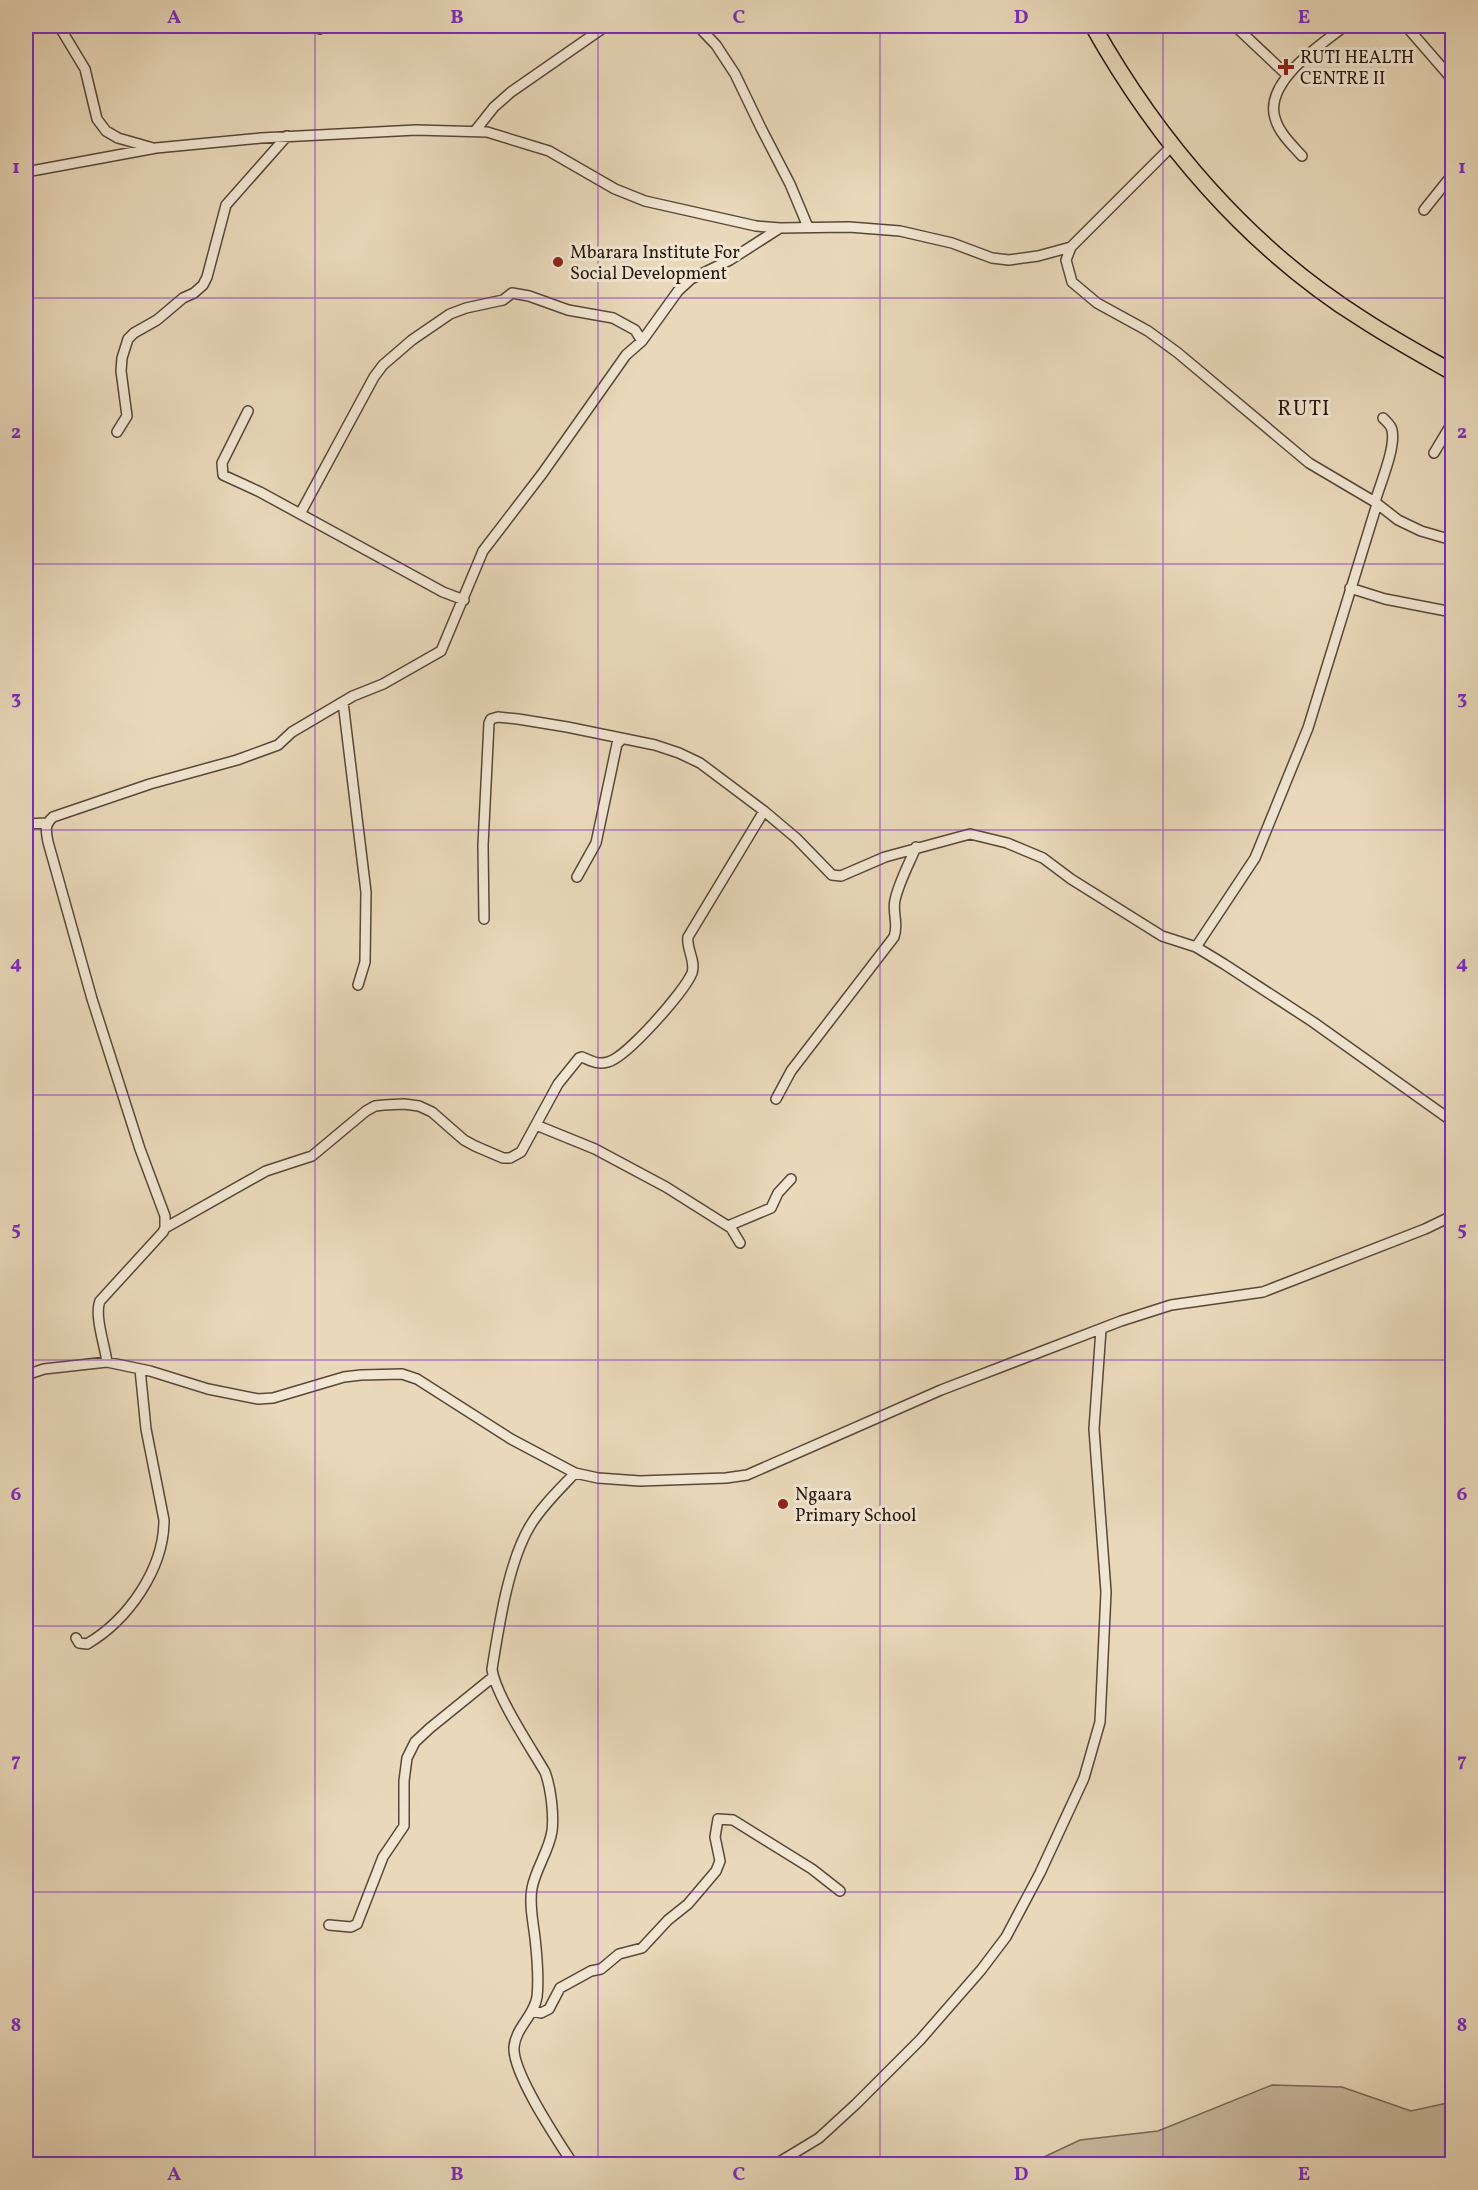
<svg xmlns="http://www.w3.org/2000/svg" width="1478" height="2190" font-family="Vollkorn,serif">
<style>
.green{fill:#c8b89d;stroke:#786856;stroke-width:1.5}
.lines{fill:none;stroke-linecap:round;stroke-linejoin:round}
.minor-casing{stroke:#584839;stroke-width:12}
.primary-casing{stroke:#28170e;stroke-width:18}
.minor{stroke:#f1e6d2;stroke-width:9}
.primary{stroke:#e9d9ba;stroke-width:15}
.grid{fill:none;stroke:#7b2cbf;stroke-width:1.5;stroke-opacity:0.55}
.poi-dot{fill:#8f2418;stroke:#f1e6d2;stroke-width:2}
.labels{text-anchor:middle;stroke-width:6;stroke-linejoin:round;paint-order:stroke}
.poi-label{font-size:18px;fill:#28170e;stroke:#f1e6d2;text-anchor:start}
.quarter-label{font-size:21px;letter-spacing:1.5px;fill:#28170e;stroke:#f1e6d2}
.neatline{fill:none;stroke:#7b2cbf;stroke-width:2}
.grid-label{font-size:20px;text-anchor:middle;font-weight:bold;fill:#7b2cbf}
</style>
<rect width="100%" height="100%" fill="#e9d9ba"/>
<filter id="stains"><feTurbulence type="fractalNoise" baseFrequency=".00333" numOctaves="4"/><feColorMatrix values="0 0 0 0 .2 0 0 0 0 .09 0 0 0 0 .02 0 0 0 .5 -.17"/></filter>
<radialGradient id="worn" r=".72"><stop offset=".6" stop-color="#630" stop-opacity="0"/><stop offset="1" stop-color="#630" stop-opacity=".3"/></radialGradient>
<path class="green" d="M1272,2085L1342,2087L1411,2111L1452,2102V2164H1029L1080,2140L1158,2131Z"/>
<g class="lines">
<g class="minor-casing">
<path id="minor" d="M59,26L85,69L97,119L106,131L118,138L153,148
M698,26L716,45L735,74L761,128L790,184L808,227
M1235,26L1287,75
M1406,26L1452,79
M320,29L321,26
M475,131L494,107L511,92L606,26
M1302,156C1292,145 1279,133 1275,118C1264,82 1321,44 1345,26
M26,172L156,148L261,138L416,130L487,132L549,151L615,189L645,201L756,226L780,228L849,227L900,231L952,243L992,258L1009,260L1038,256L1071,247L1172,146
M1424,210L1452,175
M1071,247L1066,260L1072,282L1097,303L1148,331L1178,353L1309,463L1375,502L1398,520L1421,531L1452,540
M248,411L222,463L223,475L260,492L443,592L464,600
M117,432L127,416L121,371L122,358L128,339L134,333L157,320L183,298L194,293L203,285L207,277L226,205L287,136
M1434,453L1452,423
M1375,502C1380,484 1396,448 1392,430C1391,425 1387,422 1383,418
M300,514L374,377L383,365L412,340L450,314L466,308L503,300L512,293L529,296L568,310L613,318L635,330L642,341
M1350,588L1385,599L1452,612
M343,702L366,892L365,962L358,985
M26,824L47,823
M577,877L596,843L617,744L621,740
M484,919L483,845L489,723L491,719L498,717L518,719L567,727L655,745L679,753L700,763L764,811L796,838L832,875L841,876L885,857L970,834L1007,843L1043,858L1071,879L1162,936L1196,947L1224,964L1313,1022L1452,1121
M1196,947L1255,858L1308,728L1377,504
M776,1099L791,1071L894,937C899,924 892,913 895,900C899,882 909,864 916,847
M536,1125L595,1149L666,1187L731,1228L740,1243
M728,1226L771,1208L778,1193L791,1179
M165,1228L266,1171L312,1156L366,1111L375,1106L384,1105L404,1104L419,1106L432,1112L464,1140L475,1146L503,1158H510L521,1152L558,1084L579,1058L582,1057C592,1061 597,1065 608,1062C627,1057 684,992 692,973C696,960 686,949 688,937L764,811
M107,1362C105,1346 94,1315 100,1301L163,1232L165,1228V1216L140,1149L92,999L48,842C46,831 44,825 53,817L150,784L237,760L278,745L292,732L353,696L383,684L441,651L483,551L542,474L626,355L642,341L678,291L691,279L730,260L780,228
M26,1375L44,1369L107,1362L150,1371L208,1389L258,1399L273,1398L344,1377L361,1375L402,1374L417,1379L511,1439L575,1473L598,1478L640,1481L726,1478L747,1475L941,1390L1121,1321L1171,1305L1263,1292L1425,1229L1452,1216
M76,1638L79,1643L87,1644C128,1620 164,1569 164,1520L146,1429L140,1369
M329,1925L351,1927L357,1924L383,1857L404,1826V1781L407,1758L415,1742L430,1728L493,1677
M532,2011L541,2013L549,2009L560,1988L591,1971L601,1969L619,1954L642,1948L668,1920L688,1904L716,1871L720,1861L715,1837L718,1819L733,1820L812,1869L840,1891
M573,2164C558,2141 512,2073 514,2047C516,2027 534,2016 537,1997C539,1979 537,1956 535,1938C533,1921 529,1904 532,1888C536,1868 549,1851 552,1831C554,1815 551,1788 545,1772C531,1748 495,1694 492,1669C499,1626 508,1563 530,1526C541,1507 560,1489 575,1473
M776,2164L819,2138L856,2104L920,2040L981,1970L1006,1937L1040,1873L1084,1778L1100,1722L1106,1592L1094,1429L1101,1329"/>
</g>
<g class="primary-casing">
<path id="primary" d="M1093,26C1158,142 1249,248 1362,319C1391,338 1422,355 1452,372"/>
</g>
<use href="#minor" class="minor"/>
<use href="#primary" class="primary"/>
</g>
<path class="grid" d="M315,26V2164M598,26V2164M880,26V2164M1163,26V2164M26,298H1452M26,564H1452M26,830H1452M26,1095H1452M26,1360H1452M26,1626H1452M26,1892H1452"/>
<g class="poi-dot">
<path d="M1283 58h6v6h6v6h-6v6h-6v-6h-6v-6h6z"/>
<circle cx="558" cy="262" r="6"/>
<circle cx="783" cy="1504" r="6"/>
</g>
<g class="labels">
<g class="poi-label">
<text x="1300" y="63">RUTI HEALTH<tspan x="1300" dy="21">CENTRE II</tspan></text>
<text x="570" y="258">Mbarara Institute For<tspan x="570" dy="21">Social Development</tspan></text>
<text x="795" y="1500">Ngaara<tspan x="795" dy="21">Primary School</tspan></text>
</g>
<g class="quarter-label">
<text x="1304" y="415">RUTI</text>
</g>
</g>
<rect width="1478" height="2190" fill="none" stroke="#e9d9ba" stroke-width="66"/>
<rect x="33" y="33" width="1412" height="2124" class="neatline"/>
<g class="grid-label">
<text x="174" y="23">A</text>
<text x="457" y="23">B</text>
<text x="739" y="23">C</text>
<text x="1021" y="23">D</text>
<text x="1304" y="23">E</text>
<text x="16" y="173">1</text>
<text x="1462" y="173">1</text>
<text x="16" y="438">2</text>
<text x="1462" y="438">2</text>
<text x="16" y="704">3</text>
<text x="1462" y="704">3</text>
<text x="16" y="969">4</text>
<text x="1462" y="969">4</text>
<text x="16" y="1235">5</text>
<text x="1462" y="1235">5</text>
<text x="16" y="1500">6</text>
<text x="1462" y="1500">6</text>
<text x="16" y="1766">7</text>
<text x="1462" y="1766">7</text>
<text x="16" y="2031">8</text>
<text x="1462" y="2031">8</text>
<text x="174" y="2180">A</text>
<text x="457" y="2180">B</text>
<text x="739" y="2180">C</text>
<text x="1021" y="2180">D</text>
<text x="1304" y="2180">E</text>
</g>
<rect width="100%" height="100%" filter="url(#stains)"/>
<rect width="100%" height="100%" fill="url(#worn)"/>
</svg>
